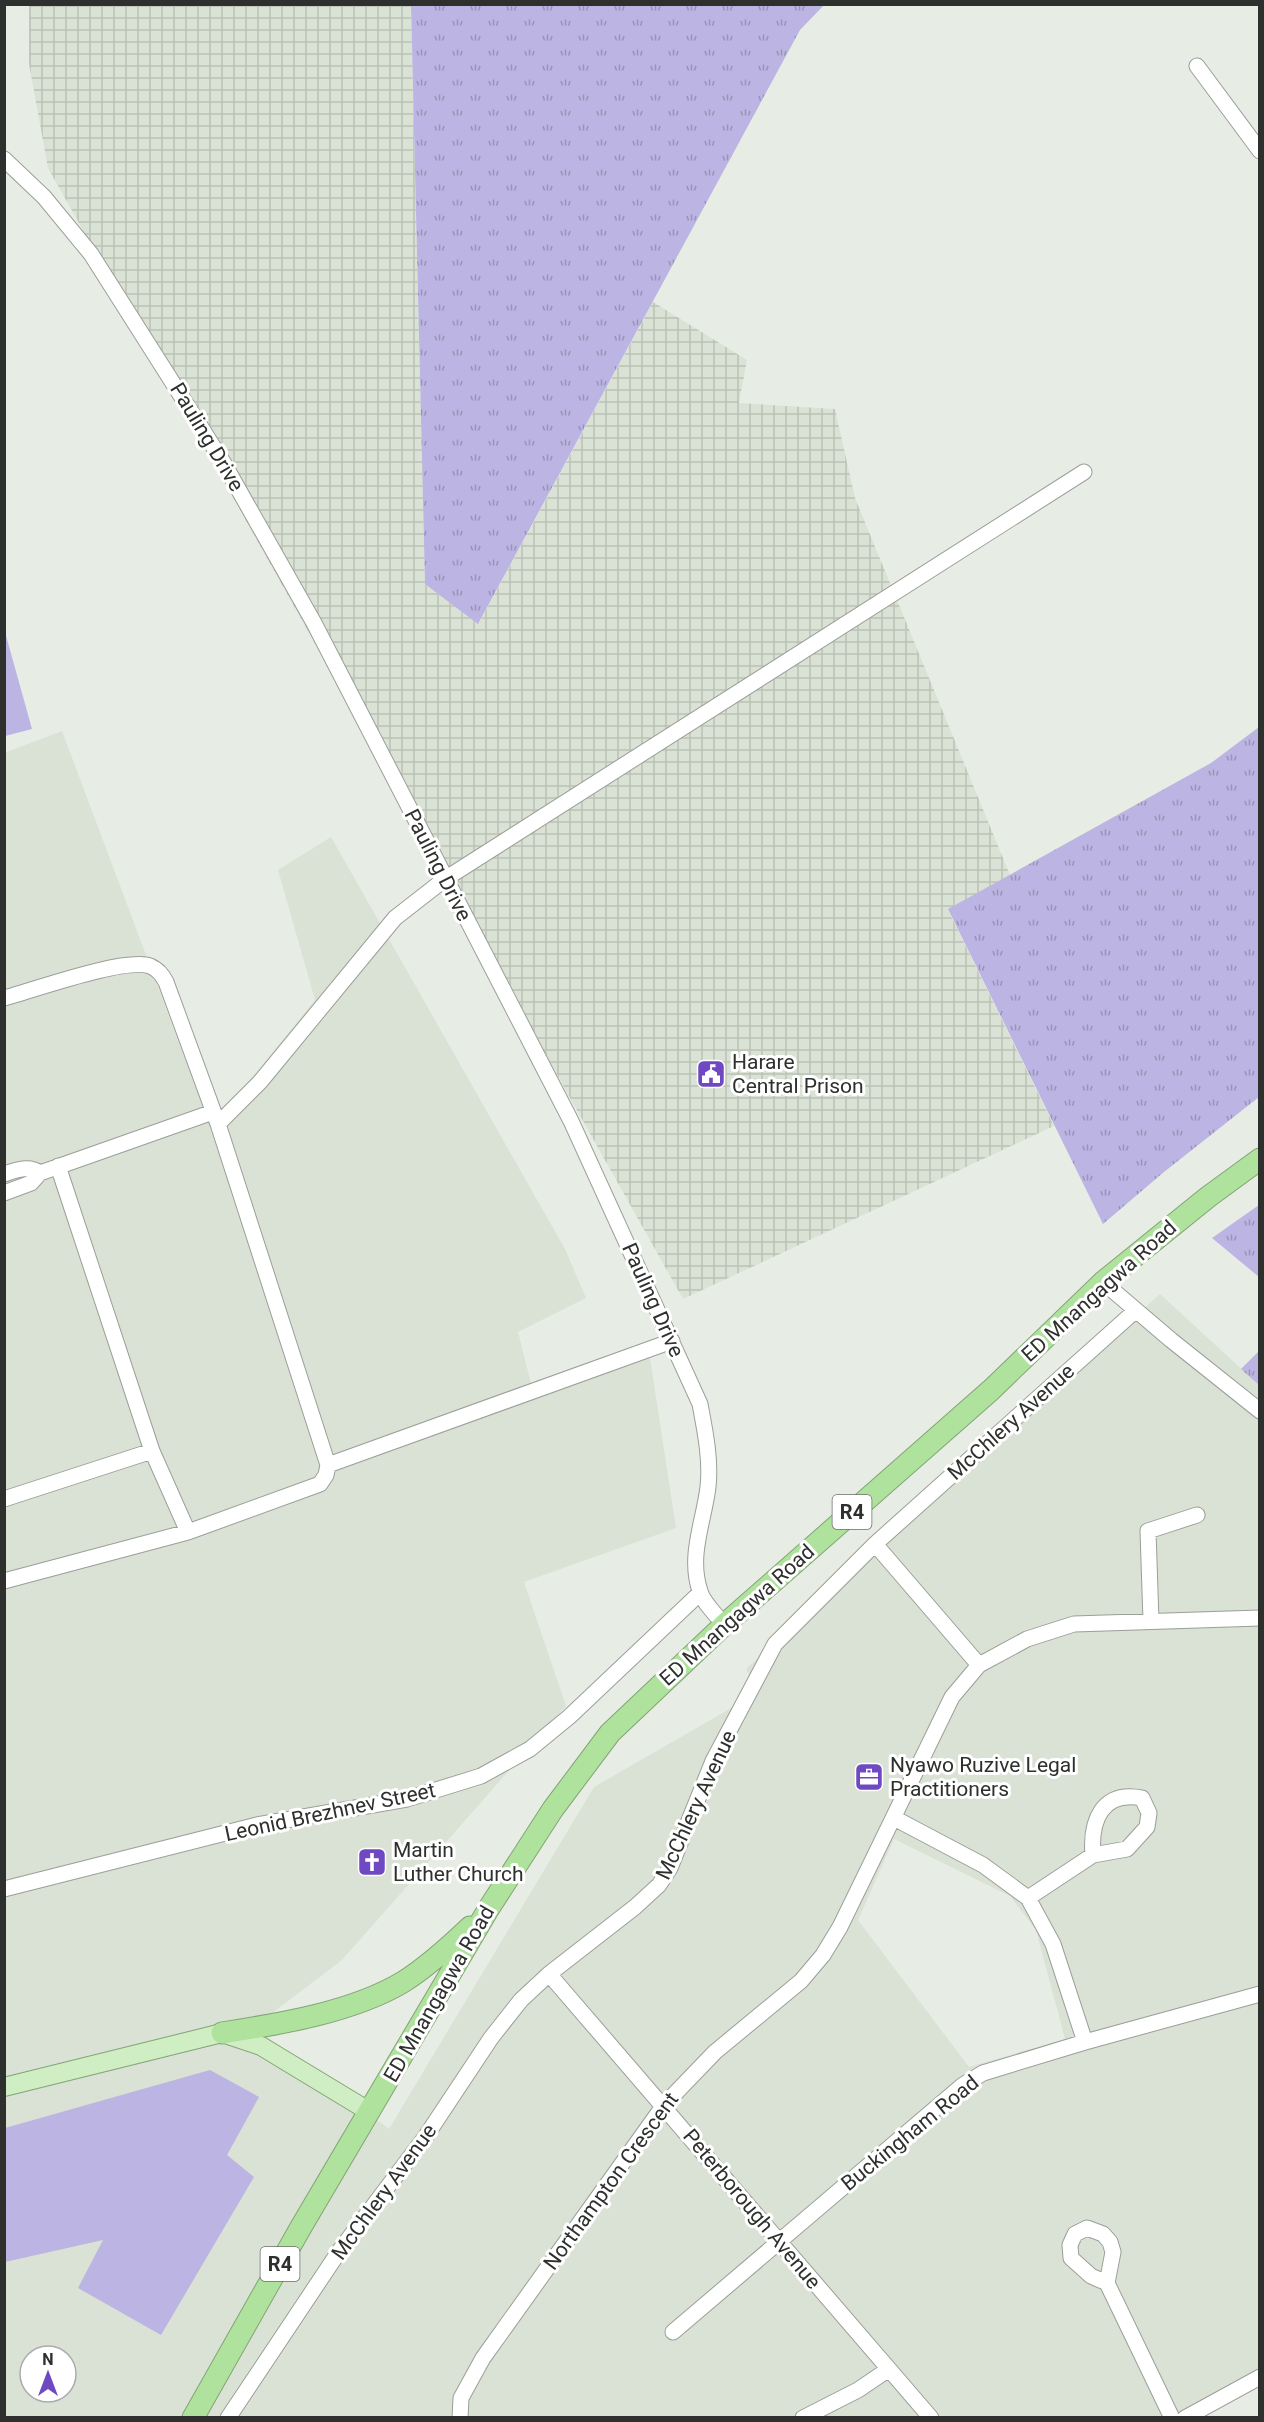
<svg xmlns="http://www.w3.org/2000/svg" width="1264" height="2422" font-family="Roboto,sans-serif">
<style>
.built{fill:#d9e2d5;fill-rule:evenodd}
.industrial{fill:url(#industrial-grid)}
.grass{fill:url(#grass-tufts)}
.park{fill:#bcb4e2}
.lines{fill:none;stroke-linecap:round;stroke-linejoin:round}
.minor-casing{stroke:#9a9f98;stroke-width:17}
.major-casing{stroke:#82a475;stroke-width:20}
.highway-casing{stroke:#82a475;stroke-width:23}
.minor{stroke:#fff;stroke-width:15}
.major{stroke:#cfeec4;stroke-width:18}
.highway{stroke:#afe29c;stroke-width:21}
.labels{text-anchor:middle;stroke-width:6;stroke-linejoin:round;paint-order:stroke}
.shield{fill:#fff;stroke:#6d6e6c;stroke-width:1.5}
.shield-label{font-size:20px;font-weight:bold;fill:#2e302d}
.street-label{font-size:21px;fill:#2e302d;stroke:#fff}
.poi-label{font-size:21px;fill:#2e302d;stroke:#fff;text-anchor:start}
</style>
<defs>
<pattern id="industrial-grid" width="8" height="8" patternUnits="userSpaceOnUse" patternTransform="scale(1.5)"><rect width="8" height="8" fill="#d9e2d5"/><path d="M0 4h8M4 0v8" fill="none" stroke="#bbc2b7"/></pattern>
<pattern id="grass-tufts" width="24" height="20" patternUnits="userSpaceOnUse" patternTransform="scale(1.5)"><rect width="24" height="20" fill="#bcb4e2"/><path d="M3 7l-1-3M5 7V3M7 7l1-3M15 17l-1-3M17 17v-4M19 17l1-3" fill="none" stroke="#9993b8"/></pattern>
</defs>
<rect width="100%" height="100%" fill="#e7ede5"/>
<path class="built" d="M62,731L211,1128L315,1000L278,870L331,837L565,1249L586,1298L518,1332L533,1391L650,1358L676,1528L524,1582L566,1706L342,1960L254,2027L389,2129L594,1787L759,1692L746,1669L1160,1294L1259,1385L1260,2384L1194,2418H5L4,753ZM894,1839L1010,1896L1036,1930L1065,2039L969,2067L858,1920ZM30,2356H66V2392H30Z"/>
<path class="industrial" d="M23,5H411L425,584L479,623L653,302L747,360L739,403L835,409L855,498L1010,875L948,910L1054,1126L683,1299L48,168L29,64V6Z"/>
<path class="grass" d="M411,5H824L800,30L478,624L425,584Z
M1259,727V1097L1164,1172L1103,1224L948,909L1211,763Z
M1259,1205V1277L1212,1238Z
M1259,1351V1385L1241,1369Z"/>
<path class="park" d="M5,632L32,729L5,736H4Z
M210,2070L259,2097L227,2155L254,2177L161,2335L78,2288L103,2240L5,2262V2128Z"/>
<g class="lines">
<g class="minor-casing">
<path id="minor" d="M1197,66L1260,151
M4,159L44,197L91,254L223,462L314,623L571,1121L700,1404C705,1431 711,1459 708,1487C704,1521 688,1556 700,1591C703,1603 717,1615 724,1625
M4,998C34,990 125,957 150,966C159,970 162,975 166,982L218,1124L328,1465
M218,1124L260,1082L395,918L445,879L1084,472
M58,1166L152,1451L188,1532
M4,1174C16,1170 29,1165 40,1173
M4,1193L31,1183L40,1173L213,1112
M1103,1282L1171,1340L1260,1411
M4,1499L152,1451
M875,1544L979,1665
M4,1581L188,1532L320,1484L326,1475L328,1465L672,1341
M1151,1621L1148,1531L1197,1515
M894,1818L983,1865L1028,1898L1053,1944L1085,2042
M4,1889L257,1825L407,1799L481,1776L530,1749L569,1717L700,1593
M1028,1898L1093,1855L1127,1849L1147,1827L1149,1813L1142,1798C1102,1790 1090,1821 1093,1855
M549,1974L931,2418
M1107,2283L1091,2276L1071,2258L1070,2245L1075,2234L1087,2228L1103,2234L1110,2242L1113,2252L1107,2283L1172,2418
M673,2332L963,2085L983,2073L1085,2042L1260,1994
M228,2418L340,2250L426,2136L491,2038L521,2000L549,1974L635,1907L659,1885L670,1868L713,1761L775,1644L875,1544L1135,1311
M460,2418L461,2398L483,2358L664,2105L715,2052L801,1981L823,1955L840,1927L952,1697L979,1665L1027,1639L1074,1624L1260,1618
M803,2418L858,2390L889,2369
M1185,2418L1260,2377"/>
</g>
<g class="major-casing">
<path id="major" d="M4,2087L222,2033L261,2046L370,2112"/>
</g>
<g class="highway-casing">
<path id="highway" d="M222,2033C280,2024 353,2012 403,1982C427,1967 449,1947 470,1927
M193,2418L301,2227L489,1908L553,1809L610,1733L724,1625L991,1390L1103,1282L1208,1197L1260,1159"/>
</g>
<use href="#minor" class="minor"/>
<use href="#major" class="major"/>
<use href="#highway" class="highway"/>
</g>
<defs>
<g id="civic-square" transform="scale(1.5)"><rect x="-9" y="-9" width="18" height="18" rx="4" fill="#6e49c1" stroke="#fff"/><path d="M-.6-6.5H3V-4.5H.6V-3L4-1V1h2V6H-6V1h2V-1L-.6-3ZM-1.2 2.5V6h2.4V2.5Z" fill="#fff"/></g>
<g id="office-square" transform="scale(1.5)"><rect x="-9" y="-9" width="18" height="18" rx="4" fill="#6e49c1" stroke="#fff"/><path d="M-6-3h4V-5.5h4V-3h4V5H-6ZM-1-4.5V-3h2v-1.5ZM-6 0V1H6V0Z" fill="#fff"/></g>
<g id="church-square" transform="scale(1.5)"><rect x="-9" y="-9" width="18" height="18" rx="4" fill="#6e49c1" stroke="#fff"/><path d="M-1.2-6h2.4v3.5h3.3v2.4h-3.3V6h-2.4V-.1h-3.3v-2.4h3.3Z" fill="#fff"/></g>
</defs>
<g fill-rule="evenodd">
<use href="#civic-square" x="711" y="1074"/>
<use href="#office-square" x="869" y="1777"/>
<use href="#church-square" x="372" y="1862"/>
</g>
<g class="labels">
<g class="shield">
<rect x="832.5" y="1495" width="39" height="34" rx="4.5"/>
<rect x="260.5" y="2247" width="39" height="34" rx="4.5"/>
</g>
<g class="shield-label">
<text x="852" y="1519">R4</text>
<text x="280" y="2271">R4</text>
</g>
<g class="street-label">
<text transform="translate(207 437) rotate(59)" y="7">Pauling Drive</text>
<text transform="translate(438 865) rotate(63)" y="7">Pauling Drive</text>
<text transform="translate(1099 1291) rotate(-42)" y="7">ED Mnangagwa Road</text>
<text transform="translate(653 1300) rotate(66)" y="7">Pauling Drive</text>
<text transform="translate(1011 1422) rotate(-42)" y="7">McChlery Avenue</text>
<text transform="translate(737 1615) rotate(-42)" y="7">ED Mnangagwa Road</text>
<text transform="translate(696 1805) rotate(-65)" y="7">McChlery Avenue</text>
<text transform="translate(330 1812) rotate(-12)" y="7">Leonid Brezhnev Street</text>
<text transform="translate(439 1994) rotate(-60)" y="7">ED Mnangagwa Road</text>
<text transform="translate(910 2133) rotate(-39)" y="7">Buckingham Road</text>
<text transform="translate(611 2181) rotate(-54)" y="7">Northampton Crescent</text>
<text transform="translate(384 2192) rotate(-54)" y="7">McChlery Avenue</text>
<text transform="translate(752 2209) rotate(50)" y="7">Peterborough Avenue</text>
</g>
<g class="poi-label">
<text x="732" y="1069">Harare<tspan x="732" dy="24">Central Prison</tspan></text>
<text x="890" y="1772">Nyawo Ruzive Legal<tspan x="890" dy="24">Practitioners</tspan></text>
<text x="393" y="1857">Martin<tspan x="393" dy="24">Luther Church</tspan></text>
</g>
</g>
<rect width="1264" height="2422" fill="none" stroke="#2e302d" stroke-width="12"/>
<g transform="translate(48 2374)"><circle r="28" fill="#ffffff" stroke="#abacab" stroke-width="1.5"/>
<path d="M0-4.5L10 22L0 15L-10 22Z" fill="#6e49c1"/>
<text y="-9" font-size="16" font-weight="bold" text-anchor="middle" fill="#2e302d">N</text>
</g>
</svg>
